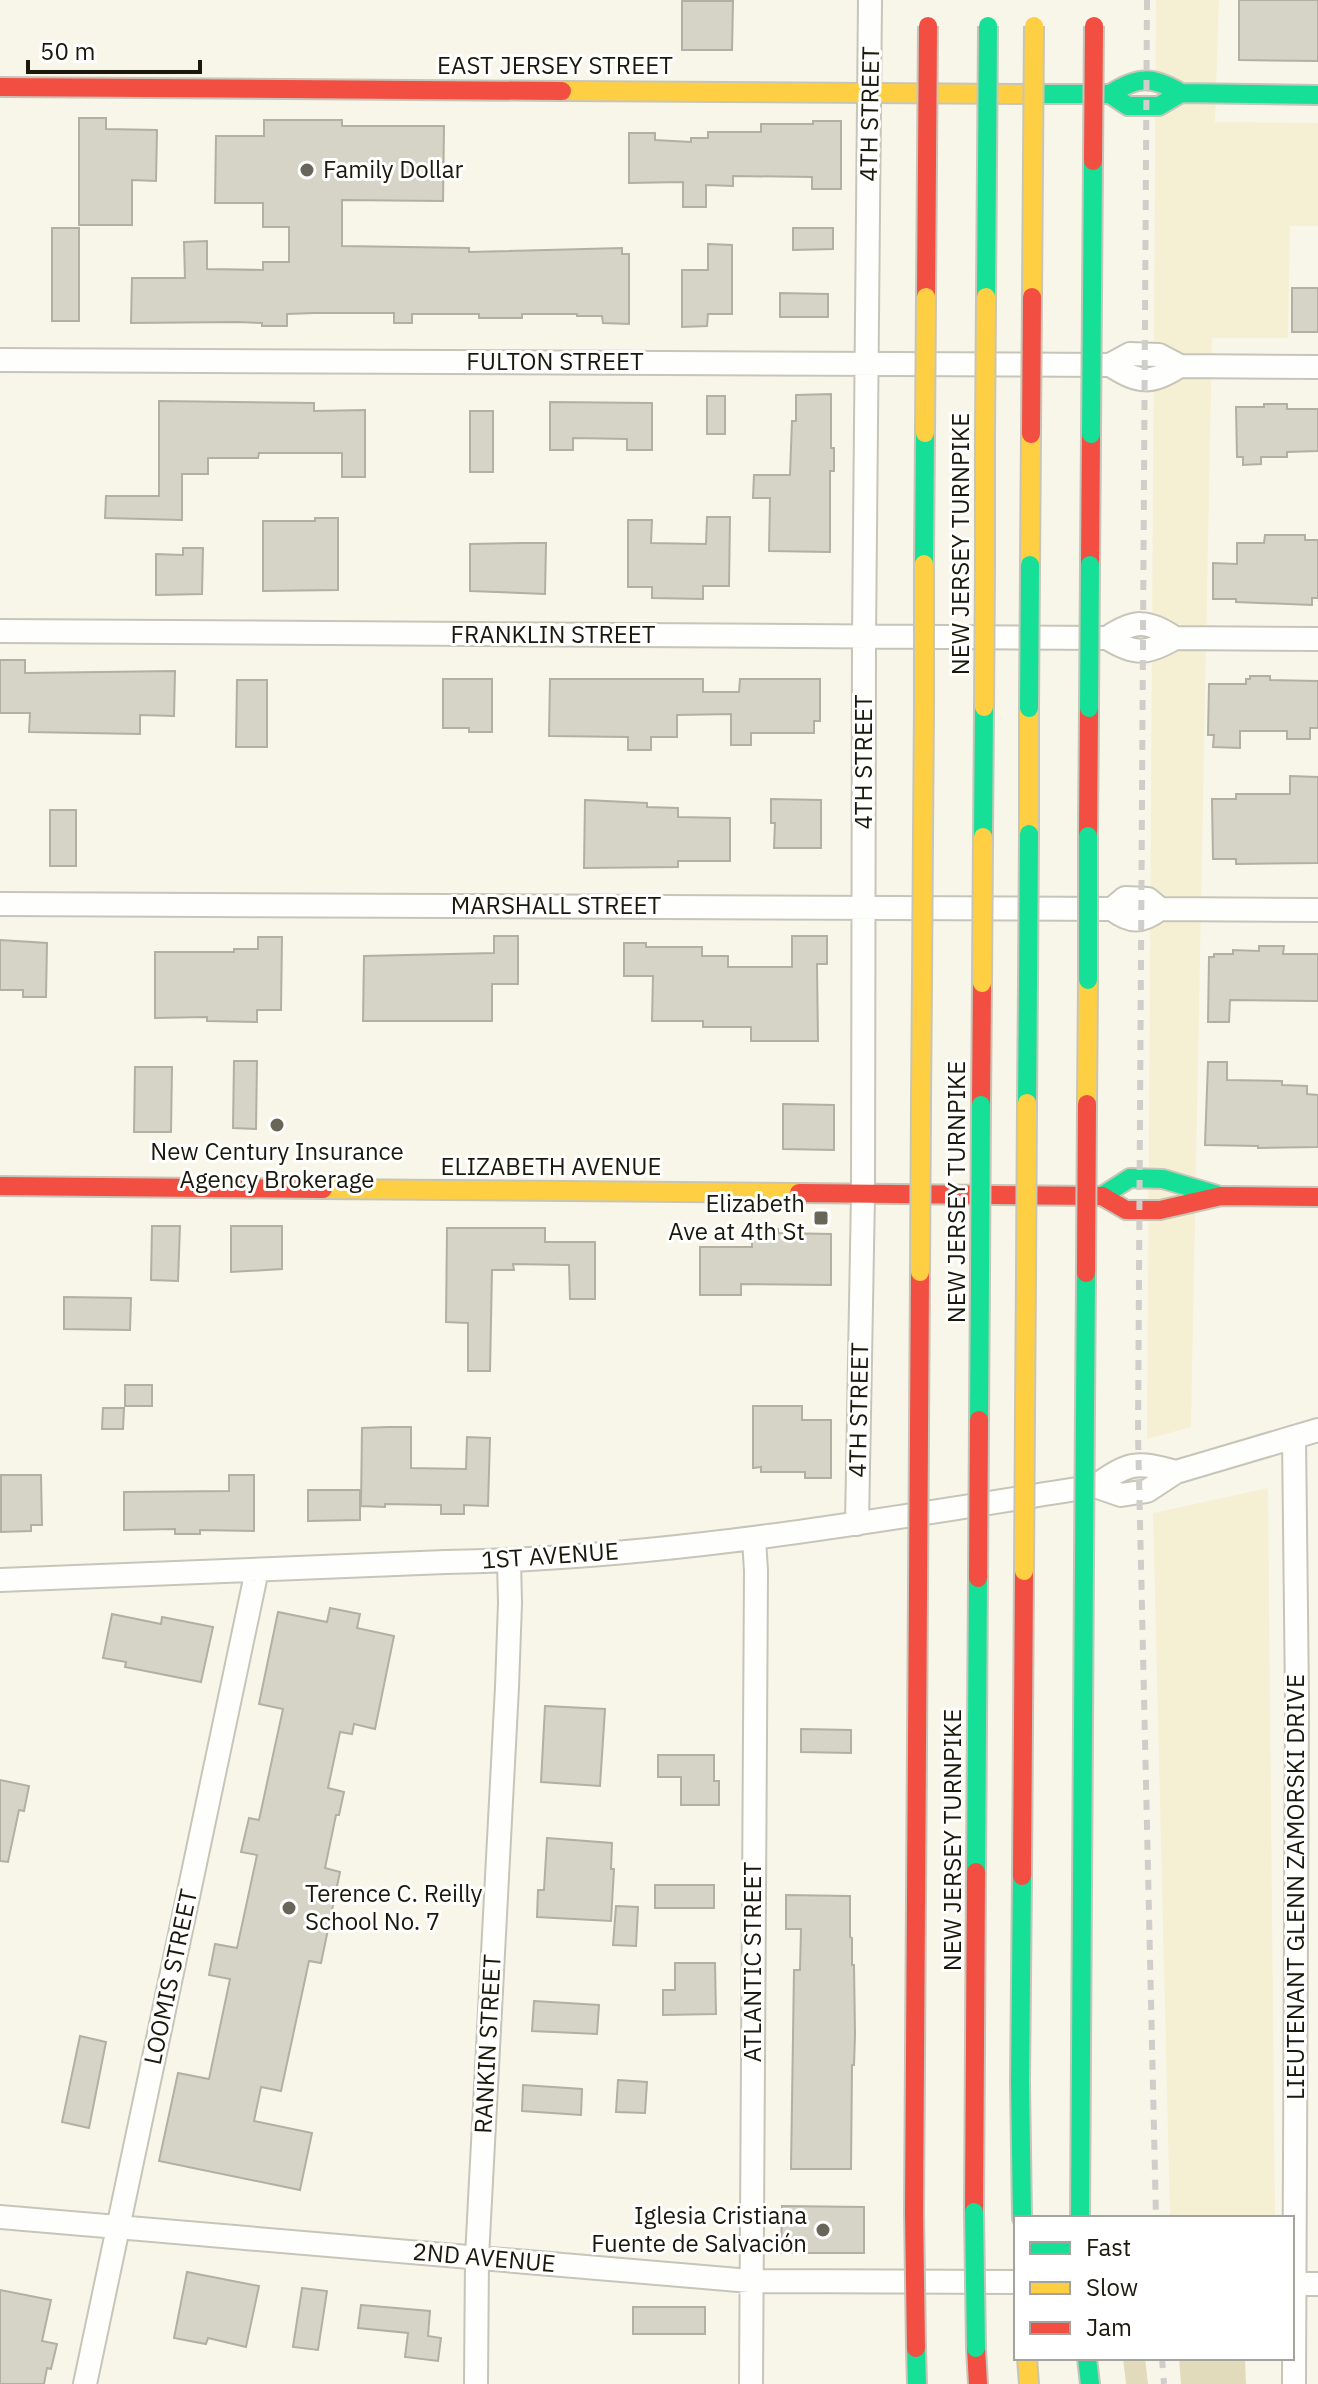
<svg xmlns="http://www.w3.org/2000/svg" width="1318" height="2384" font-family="'IBM Plex Sans',sans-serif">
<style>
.green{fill:#f5f0d4}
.forest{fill:#e1dbbb}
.building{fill:#d6d4c7;stroke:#b2afa3;stroke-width:2}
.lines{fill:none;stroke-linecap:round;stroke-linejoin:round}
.street-casing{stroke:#c7c5b8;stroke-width:26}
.fast-casing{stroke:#c7c5b8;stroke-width:22}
.slow-casing{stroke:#c7c5b8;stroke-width:22}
.jam-casing{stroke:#c7c5b8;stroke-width:22}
.street{stroke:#fefefc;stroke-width:22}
.fast{stroke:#16e098;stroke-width:18}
.slow{stroke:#ffcf43;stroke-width:18}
.jam{stroke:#f24e42;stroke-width:18}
.rail{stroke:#cfceca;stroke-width:6;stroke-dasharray:10 10;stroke-linecap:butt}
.fast-bridge-casing{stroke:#c7c5b8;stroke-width:22;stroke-linecap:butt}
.slow-bridge-casing{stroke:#c7c5b8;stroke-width:22;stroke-linecap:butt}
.jam-bridge-casing{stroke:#c7c5b8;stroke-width:22;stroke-linecap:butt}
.fast-bridge{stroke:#16e098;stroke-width:18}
.slow-bridge{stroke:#ffcf43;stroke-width:18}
.jam-bridge{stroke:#f24e42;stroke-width:18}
.poi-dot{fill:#686659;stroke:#fff;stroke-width:3}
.labels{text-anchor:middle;stroke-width:6;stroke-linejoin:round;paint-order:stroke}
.street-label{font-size:24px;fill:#1b190b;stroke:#fff}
.poi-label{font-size:24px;fill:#1b190b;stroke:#fff;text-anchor:start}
</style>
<rect width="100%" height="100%" fill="#f8f6e9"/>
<path class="green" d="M1156,0H1219L1215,122L1318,123V226H1290L1288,338H1212L1191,1427L1147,1439Z
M1268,1488L1275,2218H1170L1153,1513Z"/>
<path class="forest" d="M1123,2358H1145L1148,2384H1126Z
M1179,2358H1245L1246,2384H1181Z"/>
<path class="building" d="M1239,0H1318V61L1239,60Z
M682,1H733L732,50H682Z
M79,118H106V129L157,130L156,181L132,180V225H79Z
M264,120H342V126H444L443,201L342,200V246L469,248V252L622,248V254H629V324L603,323L602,316H577V314H522V318H479V314H412V323H394V313H314L287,314V326H262V323L237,322L131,323L132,278H185L184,242L207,241V269L263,270V262H289V227H263V203H215L216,136H264Z
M813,121H841V189H812V177L733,176V186L706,185V207H683V182L629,183V133H655V140L691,142V138H708V132H761V124H813Z
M52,228H79V321H52Z
M793,228H833V249L793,250Z
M708,244L732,245V314H708L707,326L682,327V270H708Z
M1292,288H1318V332H1292Z
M780,293L828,294V317H780Z
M831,394V448H834V471H830V552L769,551L770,498H753L754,475H790L792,421H796V395Z
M707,396H725V434H707Z
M159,401L314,403V411L365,410V477H342V453H259L258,458H208V474H182V520L105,518L106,496H159Z
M550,402L652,403V450H627V439L573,438V450H550Z
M1264,404H1287V409H1318V451L1287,452V457H1261V464L1243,465V457H1237L1236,407H1264Z
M470,411H493V472H470Z
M707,517H730L729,586H703V599L652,598V587H628V520H652L651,543L706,544Z
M315,518H338V590L263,591V521H315Z
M1265,535H1305V540H1318V598H1312V605L1236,602V599H1213V563L1237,564V543H1264Z
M522,543H546L545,594L470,591V544Z
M183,548H203L202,594L156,595V554L183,555Z
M0,660H25V673L175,671L174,716L140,715V734L29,732L30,713H0Z
M1250,676H1270V680L1318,681V728H1310V739H1287V731H1240V748L1213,747L1214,735H1208L1209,684H1246V679H1250Z
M443,679H492V732H469V728H443Z
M550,679H703V692H739L740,679H820V721H814V733H751V745H731V714L677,715V737H651V750H628V737L549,736Z
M237,680H267V747H236Z
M1290,776L1318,777V863L1236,864V859H1213L1212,799H1236V794H1290Z
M771,799L821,800V848H774L775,823H771Z
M585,800L647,803V807L678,808V817L730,818V861H678V867L584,868Z
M50,810H76V866H50Z
M494,936H518V984H492V1021H363L364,956L494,953Z
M792,936H827V964H817L818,1041H751V1027H703V1021H652L653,976H624V943H646V947H702V956H728V967H792Z
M258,937H282L281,1010H257V1022L207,1021V1017L155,1018V952H234V949H258Z
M0,940L47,943L46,997H23V990H0Z
M1259,946H1284L1283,954H1318V1001L1230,1000L1229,1022H1208L1209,957H1214V954H1233V950L1259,951Z
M234,1061H257L256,1129L233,1128Z
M1208,1062H1227V1080L1282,1081V1085L1307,1086V1094L1318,1095V1147L1258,1148V1146L1205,1145Z
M135,1067H172L171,1132H134Z
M783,1104L834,1105V1150L783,1149Z
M152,1226H180L178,1281L151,1280Z
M231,1226H282V1269L231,1272Z
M447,1228H545V1242H595V1299H570L569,1265L513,1264L514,1270H492L490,1371H468V1323L446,1322Z
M752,1229H778V1233L831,1234V1285L741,1284V1295H700V1247H752Z
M64,1297L131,1298L130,1330L64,1329Z
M125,1385H152V1406H125Z
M753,1406H802V1420H831V1478H805V1472H761V1467L753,1468Z
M103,1408H124L123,1429H102Z
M388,1427H411V1468L466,1469L467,1437L490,1438L488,1506L464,1505V1514H441V1505L385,1504V1507L361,1506L362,1428Z
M1,1475H41L42,1525H31V1531L1,1532Z
M229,1475H254V1531L200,1530V1534H175V1529L124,1530V1492L229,1491Z
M308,1490H360V1520L308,1521Z
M330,1608L360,1614L357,1628L394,1636L375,1729L354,1724L352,1734L340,1732L328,1788L344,1792L339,1815H336L325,1868L340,1872L321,1963L309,1961L281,2091L261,2087L254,2121L312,2133L300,2190L159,2161L178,2073L209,2079L230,1979L209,1975L215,1944L237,1948L257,1855L241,1852L249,1818L259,1820L283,1709L259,1704L278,1612L327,1622Z
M112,1614L161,1624L162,1617L213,1627L201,1682L125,1667L126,1662L103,1658Z
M545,1706L605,1709L600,1786L541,1782Z
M801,1729L851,1730V1753L801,1752Z
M658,1755H714V1781H719V1805H681V1777H658Z
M0,1780L29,1786L24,1811L19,1810L8,1862L0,1861Z
M547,1838L612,1843L611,1869H614L611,1921L537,1917L538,1890H544Z
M655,1885H714V1908H655Z
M786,1895L850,1896V1937L852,1938V1965H854L855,2035L854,2065H852L851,2169H791L794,1970H800L801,1929H786Z
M616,1906L638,1907L636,1946L613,1945Z
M675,1963H715L716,2014L663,2015V1990H675Z
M534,2001L599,2005L597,2034L532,2031Z
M80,2036L106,2042L89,2128L62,2122Z
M618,2080L647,2082L645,2113L616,2112Z
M523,2085L582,2089L581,2115L522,2111Z
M782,2206L864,2207V2253H781Z
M187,2272L259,2286L246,2347L208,2338L206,2344L174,2338Z
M302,2288L327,2291L318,2350L293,2347Z
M0,2290L51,2300L42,2341L57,2344L51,2369L47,2368L44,2384H0Z
M361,2305L430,2311L428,2336L441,2338L438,2361L405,2357L408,2333L358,2328Z
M633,2307H705V2334H633Z"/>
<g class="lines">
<g class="street-casing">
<path id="street" d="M0,360L1110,365L1130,354L1159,355L1180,366L1318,367
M1110,365C1140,384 1151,384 1180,366
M0,631L1107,638C1134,655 1147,655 1175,638L1318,639
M1107,638C1135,619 1147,620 1175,638
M0,904L1112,909L1125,898L1148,899L1160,909L1318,910
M1112,909C1130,923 1142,923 1160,909
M1294,1437L1297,1700L1294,2384
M1095,1486L1121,1495L1147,1491L1176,1472L1318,1430
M857,1524L863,1194L864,637L870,0
M0,1580L445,1562C663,1559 880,1520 1095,1486C1130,1462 1135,1461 1176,1472
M0,2217L750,2281L1016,2282
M1292,2284H1318
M85,2384L257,1570
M476,2384L477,2257L507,1687L510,1603L509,1561
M751,2384L756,1571L754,1539"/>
</g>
<g class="fast-casing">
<path id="fast" d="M1033,94H1110L1128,106H1159L1181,93L1318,95
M1110,94C1138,76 1152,76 1181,93
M986,297L987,164
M1092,297L1093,161
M924,564L925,433
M983,837L984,707
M1027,1103L1028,981
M1102,1196L1130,1178L1163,1179L1217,1195
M1085,1407L1086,1273
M979,1420L980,1274
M976,1872L978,1578
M1022,1876L1020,2082L1022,2218
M1080,2218L1084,1563
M916,2348L917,2384
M1087,2358L1090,2384"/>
</g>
<g class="slow-casing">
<path id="slow" d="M562,91L1033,94
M1032,297L1033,162
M985,436V566
M1030,565L1031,434
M1029,708V834
M923,836L924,706
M921,1103L922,980
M1087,1104L1088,980
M323,1189L799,1193
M1025,1414L1026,1274
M1027,2358L1029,2384"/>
</g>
<g class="jam-casing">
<path id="jam" d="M0,87L562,91
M926,297L927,161
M1090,565L1091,434
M1088,836L1089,708
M981,1105L982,983
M0,1186L323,1189
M799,1193L1102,1196L1126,1210H1160L1221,1196L1318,1197
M919,1431L920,1272
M1022,1876L1024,1571
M914,2212L918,1589
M974,2212L976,1872
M976,2348L978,2384"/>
</g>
<use href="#street" class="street"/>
<use href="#fast" class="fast"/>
<use href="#slow" class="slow"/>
<use href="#jam" class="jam"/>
<path class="rail" d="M1147,0L1138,1435L1156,2218
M1162,2358L1164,2384"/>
<g class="fast-bridge-casing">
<path id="fast-bridge" d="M987,164L988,26
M1091,434L1092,297
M1029,708L1030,565
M1089,708L1090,565
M1088,836V980
M1028,981L1029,834
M980,1274L981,1105
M1084,1563L1085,1407
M974,2212L976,2348"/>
</g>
<g class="slow-bridge-casing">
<path id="slow-bridge" d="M1033,162L1034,26
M925,433L926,297
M985,436L986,297
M924,564V706
M984,707L985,566
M922,980L923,836
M982,983L983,837
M920,1272L921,1103
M1026,1274L1027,1103
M1024,1571L1025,1414"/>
</g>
<g class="jam-bridge-casing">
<path id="jam-bridge" d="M927,161L928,26
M1093,161L1094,26
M1031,434L1032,297
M1086,1273L1087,1104
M978,1578L979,1420
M918,1589L919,1431
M914,2212L916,2348"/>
</g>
<use href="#fast-bridge" class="fast-bridge"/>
<use href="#slow-bridge" class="slow-bridge"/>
<use href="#jam-bridge" class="jam-bridge"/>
</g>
<g class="poi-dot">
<circle cx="307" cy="170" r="8"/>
<circle cx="277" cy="1125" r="8"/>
<rect x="813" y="1210" width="16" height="16" rx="4"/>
<circle cx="289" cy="1908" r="8"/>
<circle cx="823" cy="2230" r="8"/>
</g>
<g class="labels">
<g class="street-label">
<text x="555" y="74">EAST JERSEY STREET</text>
<text transform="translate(870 114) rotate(-89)" y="8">4TH STREET</text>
<text x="555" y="370">FULTON STREET</text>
<text transform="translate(961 544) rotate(-90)" y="8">NEW JERSEY TURNPIKE</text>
<text x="553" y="643">FRANKLIN STREET</text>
<text transform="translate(864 762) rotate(-90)" y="8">4TH STREET</text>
<text x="556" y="914">MARSHALL STREET</text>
<text x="551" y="1175">ELIZABETH AVENUE</text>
<text transform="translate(957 1192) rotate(-90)" y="8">NEW JERSEY TURNPIKE</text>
<text transform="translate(859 1410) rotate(-89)" y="8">4TH STREET</text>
<text transform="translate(550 1556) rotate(-4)" y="8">1ST AVENUE</text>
<text transform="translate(953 1840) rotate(-90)" y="8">NEW JERSEY TURNPIKE</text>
<text transform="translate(1296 1887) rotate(-90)" y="8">LIEUTENANT GLENN ZAMORSKI DRIVE</text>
<text transform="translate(753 1962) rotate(-90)" y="8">ATLANTIC STREET</text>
<text transform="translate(171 1977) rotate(-78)" y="8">LOOMIS STREET</text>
<text transform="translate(488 2044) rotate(-87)" y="8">RANKIN STREET</text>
<text transform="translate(484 2258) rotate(5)" y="8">2ND AVENUE</text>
</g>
<g class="poi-label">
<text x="323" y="178">Family Dollar</text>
<text x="277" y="1160" text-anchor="middle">New Century Insurance<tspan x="277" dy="28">Agency Brokerage</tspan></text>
<text x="805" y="1212" text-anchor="end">Elizabeth<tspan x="805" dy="28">Ave at 4th St</tspan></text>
<text x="305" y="1902">Terence C. Reilly<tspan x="305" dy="28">School No. 7</tspan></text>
<text x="807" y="2224" text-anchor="end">Iglesia Cristiana<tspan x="807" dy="28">Fuente de Salvación</tspan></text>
</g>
</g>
<rect x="1014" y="2216" width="280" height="144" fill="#ffffff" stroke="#a4a39d" stroke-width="2"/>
<rect x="1030" y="2242" width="40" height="12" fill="#16e098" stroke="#a4a39d" stroke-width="2"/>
<text x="1086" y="2256" font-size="24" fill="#1b190b">Fast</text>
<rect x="1030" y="2282" width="40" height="12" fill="#ffcf43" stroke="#a4a39d" stroke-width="2"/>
<text x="1086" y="2296" font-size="24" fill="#1b190b">Slow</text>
<rect x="1030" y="2322" width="40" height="12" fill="#f24e42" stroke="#a4a39d" stroke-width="2"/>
<text x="1086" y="2336" font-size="24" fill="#1b190b">Jam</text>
<path d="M28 60v12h172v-12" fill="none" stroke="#1b190b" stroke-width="4"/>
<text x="40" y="60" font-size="24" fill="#1b190b" stroke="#ffffff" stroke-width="6" paint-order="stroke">50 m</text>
</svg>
